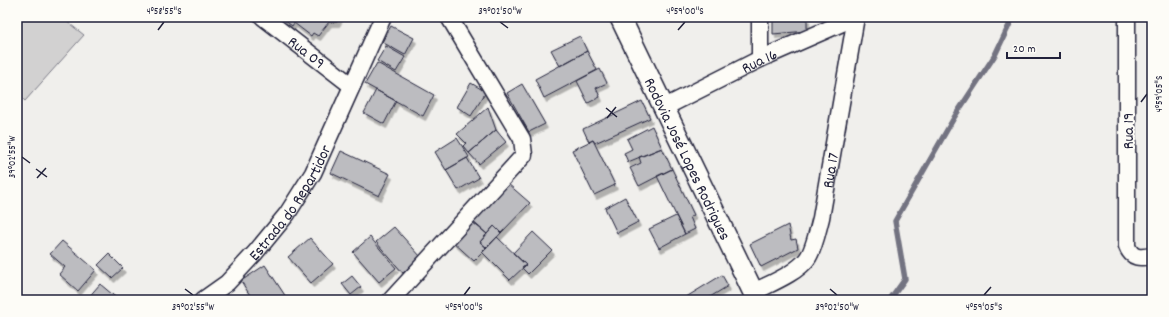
<svg xmlns="http://www.w3.org/2000/svg" width="1169" height="317" font-family="Dekko,sans-serif">
<style>
.green{fill:#d2d1d1;stroke:#7a7a86}
.lines{fill:none;stroke-linecap:round;stroke-linejoin:round}
.stream{stroke:#737381;stroke-width:5.5}
.building{fill:#bcbcc0;stroke:#22223b;filter:url(#shadow)}
.minor-casing{stroke:#22223b;stroke-width:19}
.tertiary-casing{stroke:#22223b;stroke-width:23}
.minor{stroke:#fdfcf7;stroke-width:16}
.tertiary{stroke:#fdfcf7;stroke-width:20}
.ticks{fill:none;stroke:#22223b;stroke-width:1.5}
.labels{text-anchor:middle;stroke-width:4;stroke-linejoin:round;paint-order:stroke}
.street-label{font-size:16px;fill:#22223b;stroke:#fdfcf7}
.neatline{fill:none;stroke:#22223b;stroke-width:1.5}
.ticks-label{font-size:10px;text-anchor:middle;fill:#22223b}
</style>
<defs>
<filter id="shadow"><feDropShadow dx="2.5" dy="4.5" stdDeviation="0" flood-color="#0004"/></filter>
</defs>
<rect width="100%" height="100%" fill="#f0efec"/>
<filter id="ink" filterUnits="userSpaceOnUse"><feTurbulence type="fractalNoise" baseFrequency=".025" numOctaves="2"/><feDisplacementMap in="SourceGraphic" scale="8" xChannelSelector="R" yChannelSelector="G"/><feConvolveMatrix kernelMatrix="1 2 1 2 8 2 1 2 1" color-interpolation-filters="sRGB"/></filter>
<g filter="url(#ink)">
<path class="green" d="M17,17H61L84,35L25,101L17,94Z"/>
<g class="lines">
<path class="stream" d="M890,300L905,279L895,221L955,116L995,55L1013,17"/>
</g>
<path class="building" d="M284,17H340L337,22H329L318,36L313,33L311,36L294,23L292,26L283,19Z
M773,17H807V31L773,34Z
M391,26L414,38L405,55L382,42Z
M580,36L587,51L560,66L551,50Z
M386,46L405,57L396,72L377,61Z
M587,51L597,70L544,98L535,79Z
M377,63L434,95L423,116L365,84Z
M600,69L607,83L596,88L600,97L588,103L577,81Z
M471,83L486,92L471,116L457,107Z
M522,84L545,124L529,132L507,93Z
M376,90L396,101L384,124L364,113Z
M642,101L650,118L595,143L593,140L589,142L583,129Z
M488,107L496,130L469,153L463,146L466,143L457,134Z
M652,126L662,148L628,162L624,153L632,149L627,139Z
M496,130L506,142L479,164L469,153Z
M457,138L469,157L446,170L435,152Z
M593,140L615,185L594,195L572,150Z
M662,148L672,169L639,186L630,168L641,163L639,157Z
M341,151L390,174L379,196L331,173Z
M467,158L479,178L458,190L446,170Z
M672,169L694,215L690,217L695,229L685,234L657,176Z
M507,183L530,203L501,233L494,226L487,234L472,222Z
M625,197L638,222L617,233L605,208Z
M676,216L685,234L659,248L649,229Z
M470,219L487,234L480,242L487,248L474,261L451,240Z
M788,225L791,240L796,239L798,248L761,267L750,244Z
M494,226L501,233L487,248L480,242Z
M394,227L421,257L403,273L376,242Z
M533,232L552,250L528,274L522,268L526,265L513,253Z
M370,237L396,268L379,282L353,252Z
M497,237L526,265L510,280L482,252Z
M310,238L333,264L311,283L288,257Z
M62,241L96,270L78,291L59,274L65,267L50,254Z
M109,254L123,268L112,278L98,265Z
M265,265L288,300H253L241,281Z
M722,275L728,286L705,300H684L683,299Z
M352,276L361,287L351,295L342,284Z
M100,284L119,300H88L87,299Z"/>
<g class="lines">
<g class="minor-casing">
<g id="minor">
<path id="s1" d="M263,17L352,86"/>
<path d="M760,17V59"/>
<path d="M1127,17V246C1132,259 1140,258 1152,256"/>
<path id="s2" d="M665,107L760,59L856,17"/>
<path id="s3" d="M754,292C769,284 797,273 807,259C814,250 818,229 821,218L856,17"/>
<path id="s4" d="M203,300L227,283L255,253L287,214L313,173L383,17"/>
<path d="M391,300L524,155L522,139L449,17"/>
</g>
</g>
<g class="tertiary-casing">
<g id="tertiary">
<path id="s5" d="M620,17L757,300"/>
</g>
</g>
<use href="#minor" class="minor"/>
<use href="#tertiary" class="tertiary"/>
</g>
</g>
<path class="ticks" d="M500,22L508,28M158,30L164,22M678,30L685,22M1141,102L1147,94M606,108L617,117M607,118L616,107M22,157L30,163M36,169L47,177M37,178L46,168M185,289L193,295M830,289L837,295M464,295L470,287M984,295L991,287"/>
<g class="labels">
<g class="street-label">
<text dy="6" stroke="none"><textPath href="#s1" startOffset="56">Rua 09</textPath></text>
<text dy="6" stroke="none"><textPath href="#s2" startOffset="105">Rua 16</textPath></text>
<text transform="translate(1127 131) rotate(-90)" y="6">Rua 19</text>
<text dy="6" stroke="none"><textPath href="#s5" startOffset="157">Rodovia José Lopes Rodrigues</textPath></text>
<text dy="6" stroke="none"><textPath href="#s3" startOffset="155">Rua 17</textPath></text>
<text dy="6" stroke="none"><textPath href="#s4" startOffset="132">Estrada do Repartidor</textPath></text>
</g>
</g>
<rect width="1169" height="317" fill="none" stroke="#fdfcf7" stroke-width="44"/>
<path d="M1007 52v6h53v-6" fill="none" stroke="#22223b" stroke-width="2"/>
<text x="1013" y="52" font-size="12" fill="#22223b" stroke="#fdfcf7" stroke-width="3" paint-order="stroke">20 m</text>
<rect x="22" y="22" width="1125" height="273" class="neatline"/>
<g class="ticks-label">
<text x="164" y="14">4°58'55"S</text>
<text x="500" y="14">39°02'50"W</text>
<text x="685" y="14">4°59'00"S</text>
<text transform="translate(1158 94) rotate(-90)" y="4">4°59'05"S</text>
<text transform="translate(11 157) rotate(-90)" y="4">39°02'55"W</text>
<text x="193" y="310">39°02'55"W</text>
<text x="464" y="310">4°59'00"S</text>
<text x="837" y="310">39°02'50"W</text>
<text x="984" y="310">4°59'05"S</text>
</g>
</svg>
